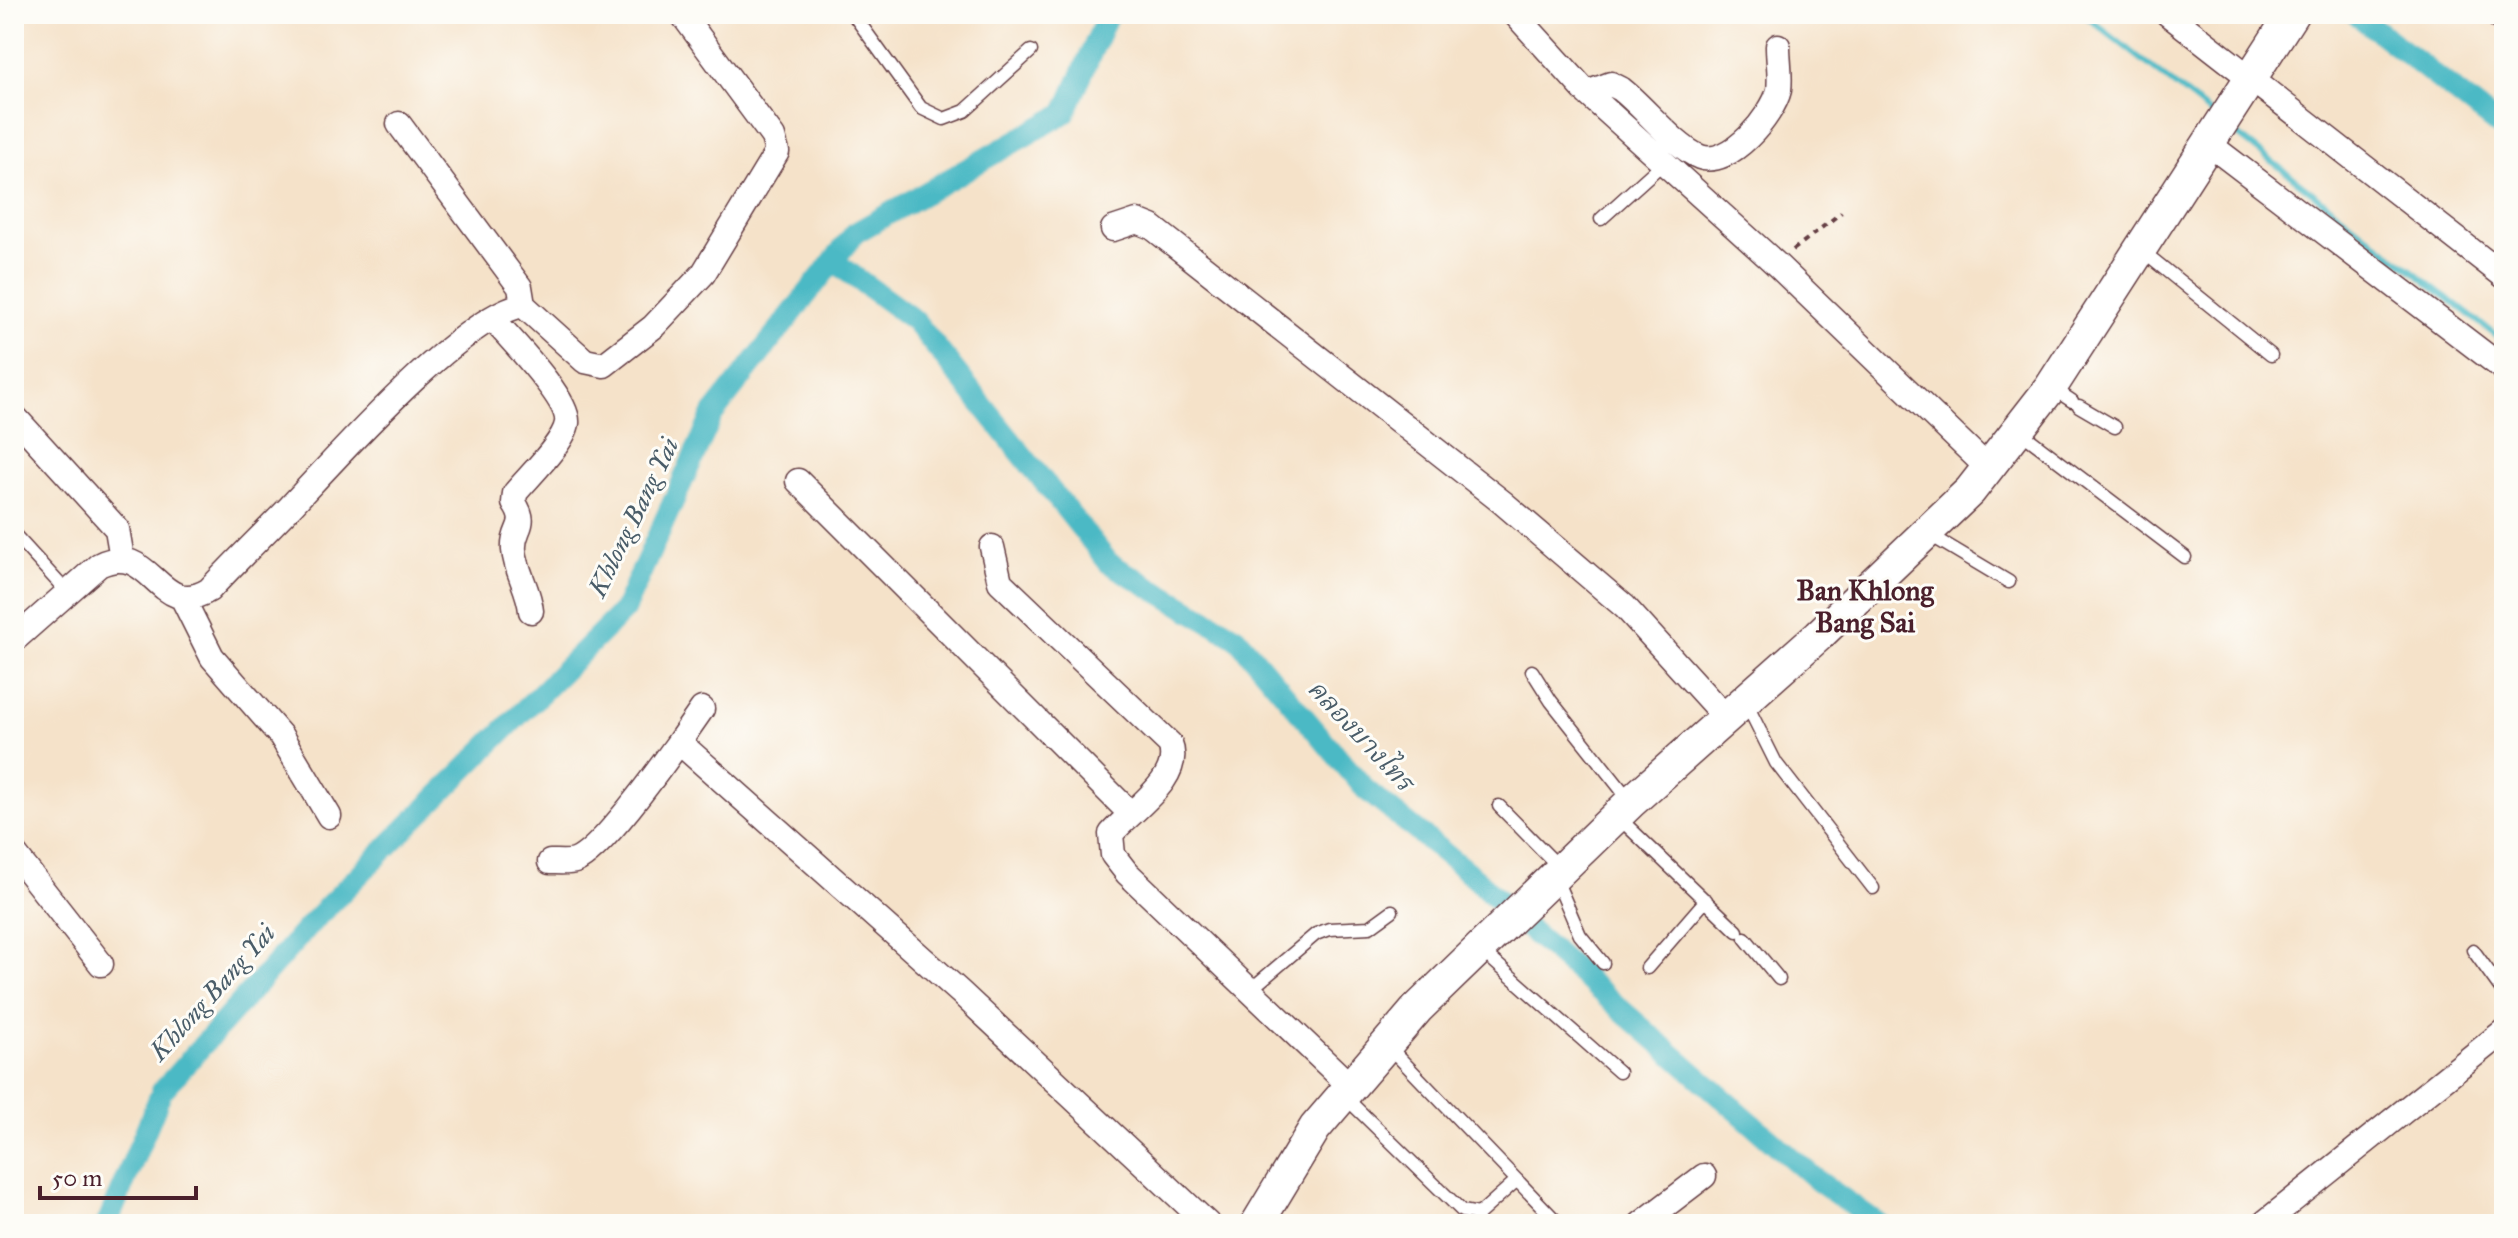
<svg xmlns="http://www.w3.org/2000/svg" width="2518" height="1238" font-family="'IM FELL Great Primer','Noto Serif Thai',serif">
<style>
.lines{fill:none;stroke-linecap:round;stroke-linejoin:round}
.stream{stroke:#4bb9c5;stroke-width:6}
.canal{stroke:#4bb9c5;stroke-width:22}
.lane-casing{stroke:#643c43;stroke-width:15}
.street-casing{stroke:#643c43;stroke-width:27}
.secondary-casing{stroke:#643c43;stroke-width:35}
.path{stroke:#643c43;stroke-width:4;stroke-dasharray:6 6;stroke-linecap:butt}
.lane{stroke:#fff;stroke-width:12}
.street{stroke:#fff;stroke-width:24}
.secondary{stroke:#fff;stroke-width:32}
.labels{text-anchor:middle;stroke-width:6;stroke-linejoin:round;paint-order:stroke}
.water-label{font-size:26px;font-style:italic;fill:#4a5d69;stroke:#fdfcf7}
.quarter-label{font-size:28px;font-weight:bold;fill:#4a1f2b;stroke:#fdfcf7}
</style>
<rect width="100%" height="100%" fill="#fdfcf7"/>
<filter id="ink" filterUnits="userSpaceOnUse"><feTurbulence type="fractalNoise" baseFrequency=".0125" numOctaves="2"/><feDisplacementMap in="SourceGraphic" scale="16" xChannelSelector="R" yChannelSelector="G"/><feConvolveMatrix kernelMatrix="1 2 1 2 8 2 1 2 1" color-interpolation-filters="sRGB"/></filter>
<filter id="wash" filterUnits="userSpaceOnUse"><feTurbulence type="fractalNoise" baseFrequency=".006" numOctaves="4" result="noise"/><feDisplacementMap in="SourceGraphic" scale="32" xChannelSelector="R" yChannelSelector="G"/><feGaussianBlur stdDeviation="1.8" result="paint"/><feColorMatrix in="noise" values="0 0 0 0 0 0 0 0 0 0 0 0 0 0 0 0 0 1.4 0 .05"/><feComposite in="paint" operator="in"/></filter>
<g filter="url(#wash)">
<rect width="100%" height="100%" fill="#f5e2c9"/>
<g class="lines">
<path class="stream" d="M2083,14L2214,116
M2229,128L2504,342"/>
<path class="canal" d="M2356,14L2504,130
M833,261L915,321L1109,563L1236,637L1366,790L1475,878L1525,926L1818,1181L1879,1224
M107,1224L162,1091L313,921L624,610L713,414L855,233L1065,113L1108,14"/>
</g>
</g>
<g filter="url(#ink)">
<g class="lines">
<g class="lane-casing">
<path id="lane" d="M853,14L921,108L944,119L965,111L1031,51
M1601,219L1662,164
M2141,250L2271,355
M2051,387L2072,401
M2079,406L2115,427
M2019,431L2185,557
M1927,533L2009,582
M14,534L67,592
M1532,671L1551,701L1631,802
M1746,703L1776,763L1873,888
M1499,806L1560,868
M1617,816L1737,931
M1555,877L1580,935L1603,963
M1745,938L1779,979
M1480,949L1619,1072
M2473,950L2504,993
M1647,968L1706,900
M1250,990L1316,934L1329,929L1370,927L1392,911
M1388,1046L1559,1224
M1345,1097L1462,1211L1479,1214L1517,1180"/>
</g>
<g class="street-casing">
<path id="street" d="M1515,14L1587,93L1775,263L1989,469
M2168,14L2504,276
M2496,14L2504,21
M1587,93L1611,84L1621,89C1643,106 1676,148 1700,157C1730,168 1773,115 1779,90C1781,77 1778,60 1778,46
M399,124L520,287L523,305
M2209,144L2504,369
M1113,229L1137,221L1152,227L1502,502L1625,607L1725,717
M492,318C508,337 570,399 567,423C564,443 529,476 515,493L514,503C530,527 512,527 514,550C516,572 529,589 531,611
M14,416L117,529L122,558
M798,481L1129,812
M992,547L1000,582L1170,744C1184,778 1131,810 1111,834L1113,855L1127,873L1349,1085
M183,599L212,657L281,736L329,816
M14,640L99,565C152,539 158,621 209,590C235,562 263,535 290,507C336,458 461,317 523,305L585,361L604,365L653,327L703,274L777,152L773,137L682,14
M702,709L679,742L960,992L1208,1224
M14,853L101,964
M550,862C557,862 569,863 575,861C601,851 661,767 679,742
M1641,1224L1704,1176
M2263,1224L2504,1031"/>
</g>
<g class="secondary-casing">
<path id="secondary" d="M1257,1224L1315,1128L1417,1009L1631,802L1819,635L1970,491L2051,387L2292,14"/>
</g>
<path class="path" d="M1793,250L1842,212"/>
<use href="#lane" class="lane"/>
<use href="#street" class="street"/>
<use href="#secondary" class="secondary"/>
</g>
</g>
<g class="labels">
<g class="water-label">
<text transform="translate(633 517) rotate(-64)" y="9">Khlong Bang Yai</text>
<text transform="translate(1361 735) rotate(47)" y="9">คลองบางไทร</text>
<text transform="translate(212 992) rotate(-48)" y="9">Khlong Bang Yai</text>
</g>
<g class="quarter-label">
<text x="1865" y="600">Ban Khlong<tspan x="1865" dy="32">Bang Sai</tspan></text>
</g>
</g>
<rect width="2518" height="1238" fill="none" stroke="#fdfcf7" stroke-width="48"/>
<path d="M40 1186v12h156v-12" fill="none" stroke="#4a1f2b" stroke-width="4"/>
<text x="52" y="1186" font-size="24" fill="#4a1f2b" stroke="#fdfcf7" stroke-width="6" paint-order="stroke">50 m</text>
</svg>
